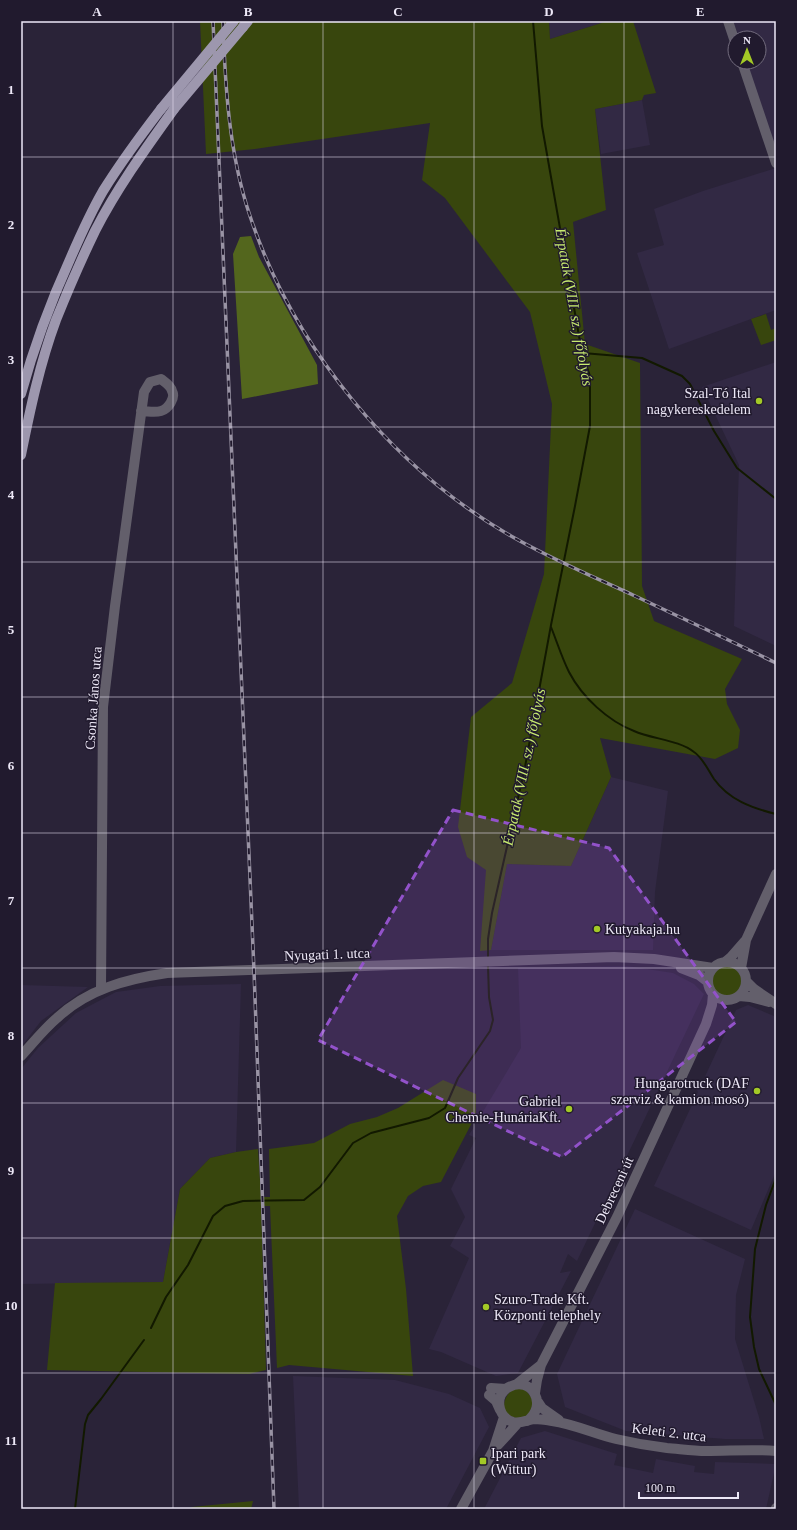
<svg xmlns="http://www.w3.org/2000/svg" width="797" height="1530" font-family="'Times New Roman',serif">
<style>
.built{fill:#322944}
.green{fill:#38460d}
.forest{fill:#53661d}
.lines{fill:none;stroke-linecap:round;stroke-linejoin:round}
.stream{stroke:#121900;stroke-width:2}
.minor{stroke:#635f6b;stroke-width:10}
.major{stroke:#9d97ae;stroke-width:10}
.rail-casing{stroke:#9993a4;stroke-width:3.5}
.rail{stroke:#211a2e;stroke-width:2;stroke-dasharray:6;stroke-linecap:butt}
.major-bridge{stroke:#9d97ae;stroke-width:10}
.marked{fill:#9252ca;fill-opacity:0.2;stroke:#9252ca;stroke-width:3;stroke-dasharray:8 5;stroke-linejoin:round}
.grid{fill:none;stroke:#ede8f7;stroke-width:1;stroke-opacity:0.55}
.poi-dot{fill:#a3c926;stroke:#211a2e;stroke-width:1.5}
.labels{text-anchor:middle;stroke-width:3;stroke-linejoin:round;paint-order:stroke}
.poi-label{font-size:14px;fill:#ede8f7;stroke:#211a2e;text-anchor:end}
.street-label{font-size:14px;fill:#ede8f7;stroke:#211a2e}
.water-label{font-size:15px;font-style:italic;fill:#c7ea6f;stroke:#211a2e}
.neatline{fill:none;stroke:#ede8f7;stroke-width:1.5}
.grid-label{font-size:13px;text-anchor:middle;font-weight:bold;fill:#ede8f7}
</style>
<rect width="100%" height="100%" fill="#2a2338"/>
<path class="built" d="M549,21H608L550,39Z
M733,21H776V159L747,62H759V38H739Z
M642,100L650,145L601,154L595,109Z
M776,168V310L669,349L637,253L664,245L654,209L703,191Z
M776,362V646L734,626L739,465L702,387Z
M611,777L668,791L655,892L653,950H491L507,864L571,866Z
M627,966L673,973L694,984L704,994L577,1261L568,1254L560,1273L571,1271L518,1373L496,1376L441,1352L429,1349L469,1258L450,1246L465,1217L451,1189L476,1138L469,1135L521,1048L518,968Z
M241,984L236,1152L210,1158L180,1189L163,1282L21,1284V1069L38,1048L76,1013L116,992L160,986Z
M21,985L88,987L41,1021L21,1047Z
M748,1005L774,1016L776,1023V1171L751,1230L654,1186L698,1092L696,1088L701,1085L736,1010Z
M635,1209L745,1259L736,1295L735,1339L759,1417L764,1439H725L626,1431L565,1407L557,1374Z
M293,1376L395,1380L449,1394L480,1408L489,1427L446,1509H299Z
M545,1431L617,1454L614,1465L653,1473L656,1459L695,1466L694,1472L714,1474L715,1462L776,1464L766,1509H484L521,1438Z"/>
<path class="green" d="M200,21H549L550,39L608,21H633L656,93L644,95L642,100L595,109L606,210L573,222L585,344L640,363L642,586L654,621L742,659L725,689L727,704L740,730L738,748L715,759L600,738L611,777L571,866L507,864L491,950L480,951L486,870L467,857L458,827L471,717L512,683L544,574L552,404L530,312L445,198L422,180L430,123L255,149L206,154Z
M766,314L771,330L776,328V340L761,345L751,319Z
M712 981a15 15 0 1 1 30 0a15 15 0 1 1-30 0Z
M443,1080L476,1094V1115L441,1182L423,1186L408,1196L397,1216L406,1289L413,1376L289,1365L277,1368L270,1206H261L266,1370L249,1374L47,1370L55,1283L163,1282L180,1189L210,1158L236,1152L258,1149L261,1197H270L269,1149L314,1143L350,1124L377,1117L398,1108Z
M513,1389H525L534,1401L529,1415C525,1416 520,1419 516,1418C499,1415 502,1398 513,1389Z
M253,1501L251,1509H190L192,1507Z"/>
<path class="forest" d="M251,236L259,257L317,365L318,384L242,399L233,254L240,237Z"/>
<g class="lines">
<path class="stream" d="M583,353L642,358L682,376L690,384L714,431L737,468L776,499
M551,627C557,642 562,658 569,672C582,697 608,721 634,731C652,739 679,740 694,752C703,758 708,770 714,779C729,800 752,808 776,814
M488,959V939L492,913L525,767L551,625L575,506L590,426V376L582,353L542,126L533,21
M776,1178L766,1205L755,1249L750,1317L754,1347L759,1369L776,1405
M151,1328L166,1297L188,1265L213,1216L225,1206L243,1201L304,1200L320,1187L353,1143L371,1133L429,1118L445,1108L458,1078L490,1031L493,1020L489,997L488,966
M75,1509L85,1424L88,1415L101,1399L144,1340"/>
<path class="minor" d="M728,21L735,42
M742,62L776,163
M725,962L731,957L745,941
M708 981a19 19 0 1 1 38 0a19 19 0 1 1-38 0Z
M681,968L699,975L708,982
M741,968L746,940L776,874
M746,981L754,989L776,1004
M101,990L103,707L115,606L144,392L150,382L161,379C165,382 171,386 172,391C176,398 168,409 161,411C154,413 148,411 141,411
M739,996L750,997L769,1002
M21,1056C33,1043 44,1029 57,1018C88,989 127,979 167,973L614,957L654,959L713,968
M517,1384L541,1365
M491,1388L506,1389
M535,1393L537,1380L541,1365L617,1217L706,1024L712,1005L713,994
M489,1395L496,1401L500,1410
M538,1402L542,1408L559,1420
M527,1421C549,1405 531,1375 509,1387C494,1395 497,1417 513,1422C520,1424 527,1420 534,1419C540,1419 546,1420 552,1421C574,1424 595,1434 616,1439C633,1443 650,1446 667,1448C680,1449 693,1451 706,1451C730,1451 753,1449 776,1451
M498,1445L518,1423
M461,1509L493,1451L504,1417
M776,1509V1508"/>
<path class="major" d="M243,27L248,21
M21,394C34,346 51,301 71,257C81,234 91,212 103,191C121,162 141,135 161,109
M21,455C30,410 40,363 56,320C68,290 81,260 95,231C117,188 146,148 174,109"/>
<g class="rail-casing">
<path id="rail" d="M213,21L254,971L274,1509
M223,21C225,86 229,154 250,216C293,346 392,468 511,536C551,559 594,577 635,596C682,618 729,640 776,663"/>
</g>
<use href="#rail" class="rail"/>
<path class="major-bridge" d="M161,109L234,21
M174,109L243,27"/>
</g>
<path class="marked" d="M453,810L609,848L736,1022L562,1157L318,1040Z"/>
<path class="grid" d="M173,21V1509M323,21V1509M474,21V1509M624,21V1509M21,157H776M21,292H776M21,427H776M21,562H776M21,697H776M21,833H776M21,968H776M21,1103H776M21,1238H776M21,1373H776"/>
<g class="poi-dot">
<circle cx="759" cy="401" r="4"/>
<circle cx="597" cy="929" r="4"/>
<circle cx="757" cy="1091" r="4"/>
<circle cx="569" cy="1109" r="4"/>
<circle cx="486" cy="1307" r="4"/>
<rect x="479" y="1457" width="8" height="8" rx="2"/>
</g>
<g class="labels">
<g class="poi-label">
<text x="751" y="398">Szal-Tó Ital<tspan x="751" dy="16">nagykereskedelem</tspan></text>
<text x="605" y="934" text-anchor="start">Kutyakaja.hu</text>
<text x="749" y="1088">Hungarotruck (DAF<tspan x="749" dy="16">szerviz &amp; kamion mosó)</tspan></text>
<text x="561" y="1106">Gabriel<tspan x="561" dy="16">Chemie-HunáriaKft.</tspan></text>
<text x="494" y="1304" text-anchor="start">Szuro-Trade Kft.<tspan x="494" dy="16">Központi telephely</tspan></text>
<text x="491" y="1458" text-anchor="start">Ipari park<tspan x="491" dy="16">(Wittur)</tspan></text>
</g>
<g class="street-label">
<text transform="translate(93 698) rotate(-86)" y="5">Csonka János utca</text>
<text transform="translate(327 954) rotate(-2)" y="5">Nyugati 1. utca</text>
<text transform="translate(614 1190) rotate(-65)" y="5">Debreceni út</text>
<text transform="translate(669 1432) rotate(7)" y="5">Keleti 2. utca</text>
</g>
<g class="water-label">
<text transform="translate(574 307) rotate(80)" y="5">Érpatak (VIII. sz.) főfolyás</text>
<text transform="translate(524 767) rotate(-78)" y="5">Érpatak (VIII. sz.) főfolyás</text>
</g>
</g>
<rect width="797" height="1530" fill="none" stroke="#211a2e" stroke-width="44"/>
<g transform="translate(747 50)"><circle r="19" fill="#211a2e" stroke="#736c7e"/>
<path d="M0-3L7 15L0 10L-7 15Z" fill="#a3c926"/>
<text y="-6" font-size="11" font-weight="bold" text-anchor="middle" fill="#ede8f7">N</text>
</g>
<path d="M639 1492v6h99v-6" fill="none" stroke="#ede8f7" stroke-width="2"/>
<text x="645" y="1492" font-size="12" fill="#ede8f7" stroke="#211a2e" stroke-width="3" paint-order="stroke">100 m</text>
<rect x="22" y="22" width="753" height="1486" class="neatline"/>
<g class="grid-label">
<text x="97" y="16">A</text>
<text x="248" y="16">B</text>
<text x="398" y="16">C</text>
<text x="549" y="16">D</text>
<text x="700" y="16">E</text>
<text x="11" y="94">1</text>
<text x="11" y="229">2</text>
<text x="11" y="364">3</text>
<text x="11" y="499">4</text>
<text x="11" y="634">5</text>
<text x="11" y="770">6</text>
<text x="11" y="905">7</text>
<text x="11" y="1040">8</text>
<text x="11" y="1175">9</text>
<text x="11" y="1310">10</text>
<text x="11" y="1445">11</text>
</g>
</svg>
